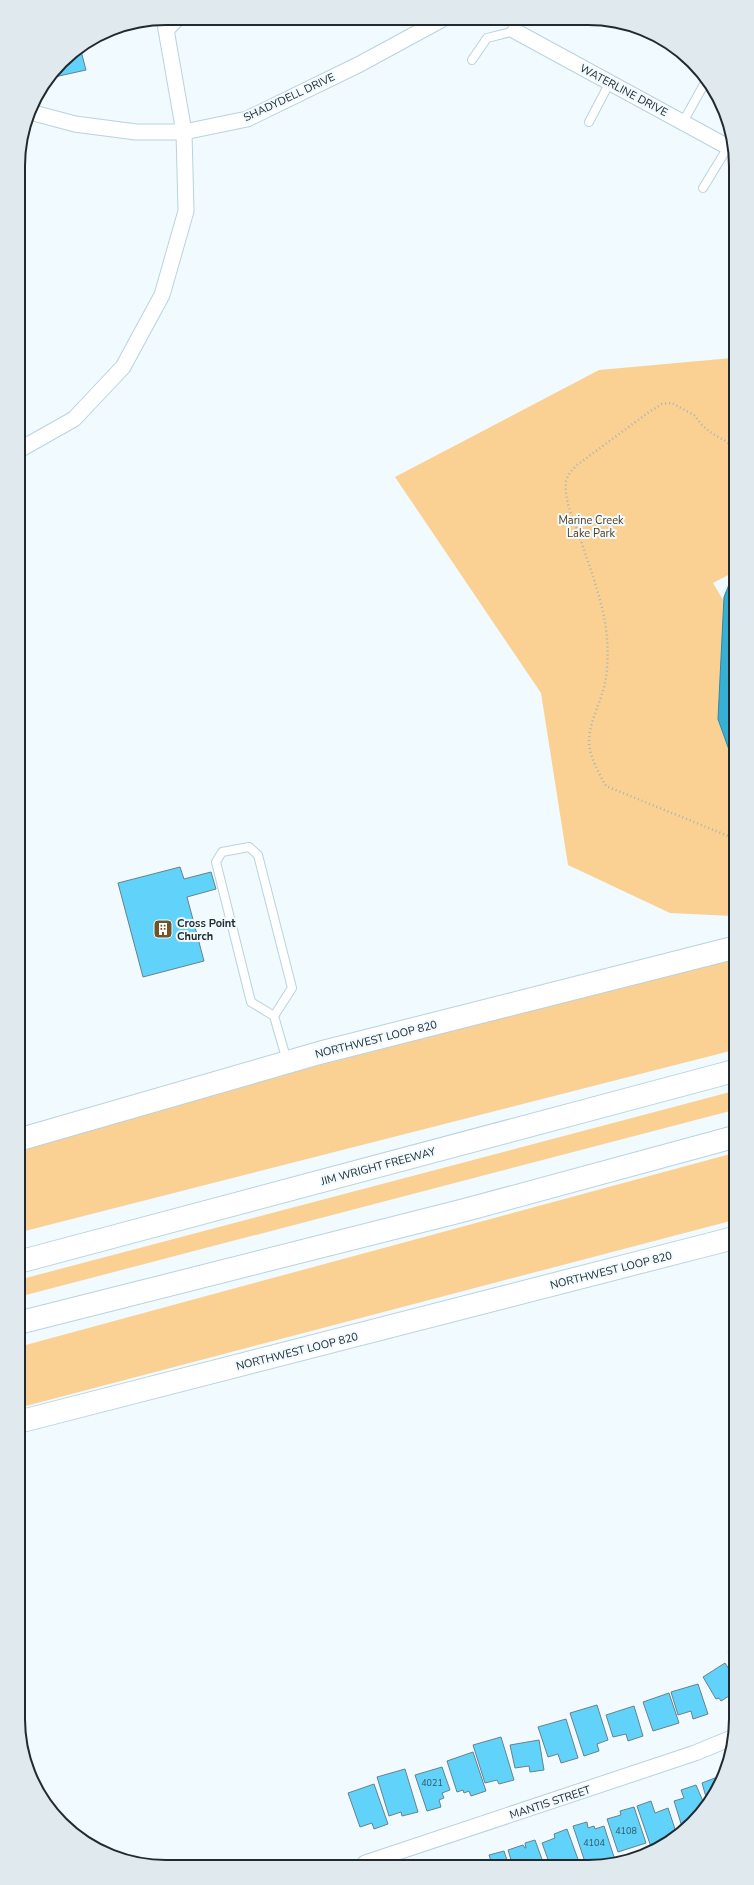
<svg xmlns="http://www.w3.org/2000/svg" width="754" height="1885" font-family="'Nunito Sans',sans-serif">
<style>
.green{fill:#fad192}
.water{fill:#38b0d6;stroke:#3188a4}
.building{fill:#61d3fa;stroke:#69818a}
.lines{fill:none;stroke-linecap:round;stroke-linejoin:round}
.lane-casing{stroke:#b9d3dd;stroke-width:10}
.street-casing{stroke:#b9d3dd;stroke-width:17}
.secondary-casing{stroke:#b9d3dd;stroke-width:24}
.highway-casing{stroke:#b9d3dd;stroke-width:24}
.path{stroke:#aab4b8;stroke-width:2.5;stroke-dasharray:1 3;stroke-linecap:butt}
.lane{stroke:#fff;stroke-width:8}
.street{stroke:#fff;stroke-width:15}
.secondary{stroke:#fff;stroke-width:22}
.highway{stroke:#fff;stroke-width:22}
.labels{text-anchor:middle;stroke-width:4;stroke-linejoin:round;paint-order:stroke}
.number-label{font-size:9px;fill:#315562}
.street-label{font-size:11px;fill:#212b2f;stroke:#f0faff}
.park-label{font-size:11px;fill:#523c19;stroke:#f0faff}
.poi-label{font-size:11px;font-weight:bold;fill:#212b2f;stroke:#f0faff;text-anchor:start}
.rim{fill:none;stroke:#212b2f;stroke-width:2}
</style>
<rect width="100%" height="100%" fill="#f0faff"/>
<path class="green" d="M732,358V573L713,583L732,615L733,916L670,913L568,865L541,693L395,477L599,370Z
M733,958L734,1050L21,1232V1146L305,1069Z
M734,1091V1110L22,1296V1279Z
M734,1153V1220L22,1407V1346Z"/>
<path class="water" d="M732,577V578L733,761L718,719L724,597Z"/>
<path class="building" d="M81,51L86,70L50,78L68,55Z
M180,867L184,879L211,872L216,889L187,897L204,961L143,977L118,883Z
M735,1644V1659L728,1653Z
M725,1663L736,1680V1703L734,1704L729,1696L721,1701L719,1698L716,1699L703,1677Z
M698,1684L708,1714L693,1719L691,1711L678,1715L671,1692Z
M669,1693L679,1723L653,1731L643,1702Z
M597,1705L608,1740L597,1744L599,1751L584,1756L570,1713Z
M634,1706L643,1736L628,1741L626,1734L613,1737L606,1715Z
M566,1719L578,1758L561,1763L558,1754L548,1757L538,1727Z
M501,1737L514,1780L499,1784L497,1780L485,1783L473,1745Z
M539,1740L544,1770L530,1772L529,1766L515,1768L510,1745Z
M473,1752L486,1791L471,1796L469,1791L464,1793L463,1790L457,1792L447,1761Z
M442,1767L450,1790L442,1793L444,1798L439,1800L441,1807L427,1811L415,1775Z
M405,1769L418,1812L402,1816L401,1812L389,1816L377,1777Z
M715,1778L717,1783L720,1782L708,1804L702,1783Z
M374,1784L388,1824L374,1829L372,1823L360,1827L348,1793Z
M696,1785L706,1808L683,1830L674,1801L684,1798L681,1790Z
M651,1801L655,1813L668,1808L677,1835L673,1839L651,1847L637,1806Z
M634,1807L646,1843L618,1852L607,1819L621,1815L620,1811Z
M587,1822L588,1828L594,1826L595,1829L604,1826L614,1857L598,1862H585L573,1826Z
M567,1829L579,1862H549L542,1843L555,1838L554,1834Z
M535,1840L543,1862L512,1863L508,1850L523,1845L525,1848H526L525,1843Z
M504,1851L508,1863H487L491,1861L489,1855Z"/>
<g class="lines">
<g class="lane-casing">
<path id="lane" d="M472,60L487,38L515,31
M589,122L610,82
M683,122L707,79
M703,188L728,147
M274,1016L292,988L258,855L249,847L222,852L216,862L251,1002L274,1016L287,1061"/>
</g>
<g class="street-casing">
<path id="street" d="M166,30L178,18
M515,31L728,147L731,143
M30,112L75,124L136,132H184L247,119L360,64L441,20
M19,450L74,419L123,367L162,295L186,211L184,132L164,18
M365,1863L695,1753L734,1737"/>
</g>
<g class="secondary-casing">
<path id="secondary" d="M21,1139L319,1053L733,948
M22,1421L734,1238"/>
</g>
<g class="highway-casing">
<path id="highway" d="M22,1261L734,1071
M22,1322L465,1210L734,1137"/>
</g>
<path class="path" d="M732,445L710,432L702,425L694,415L672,403L662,404L649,412L577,465C572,470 567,475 566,482C564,502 574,520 580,538C589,564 598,590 604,616C608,637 609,662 605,683C601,704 585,728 590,750C593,763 600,775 606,786L733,838"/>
<use href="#lane" class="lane"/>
<use href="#street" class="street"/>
<use href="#secondary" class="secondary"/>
<use href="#highway" class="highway"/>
</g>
<defs>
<g id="building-square" transform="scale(1)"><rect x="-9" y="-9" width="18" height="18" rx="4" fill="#705427" stroke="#f0faff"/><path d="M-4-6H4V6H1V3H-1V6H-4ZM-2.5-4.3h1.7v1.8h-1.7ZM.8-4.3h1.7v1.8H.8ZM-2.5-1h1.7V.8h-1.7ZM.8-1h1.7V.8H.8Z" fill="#fff"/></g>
</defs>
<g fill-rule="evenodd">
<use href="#building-square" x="163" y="929"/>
</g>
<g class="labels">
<g class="number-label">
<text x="432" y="1786">4021</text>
<text x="626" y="1834">4108</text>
<text x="594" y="1846">4104</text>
</g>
<g class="street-label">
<text transform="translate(624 90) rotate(28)" y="4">WATERLINE DRIVE</text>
<text transform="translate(289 97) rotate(-25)" y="4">SHADYDELL DRIVE</text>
<text transform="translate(376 1039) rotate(-14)" y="4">NORTHWEST LOOP 820</text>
<text transform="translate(378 1166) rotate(-15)" y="4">JIM WRIGHT FREEWAY</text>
<text transform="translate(611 1270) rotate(-14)" y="4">NORTHWEST LOOP 820</text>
<text transform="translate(297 1351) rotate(-14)" y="4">NORTHWEST LOOP 820</text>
<text transform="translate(550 1802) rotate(-18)" y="4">MANTIS STREET</text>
</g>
<g class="park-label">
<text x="591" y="524">Marine Creek<tspan x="591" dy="13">Lake Park</tspan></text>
</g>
<g class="poi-label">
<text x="177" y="927">Cross Point<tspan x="177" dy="13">Church</tspan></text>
</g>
</g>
<path d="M0 0H754V1885H0ZM166 25H588A141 141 0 0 1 729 166V1719A141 141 0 0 1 588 1860H166A141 141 0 0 1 25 1719V166A141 141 0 0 1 166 25Z" fill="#dfe9ee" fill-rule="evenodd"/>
<path class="rim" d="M166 25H588A141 141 0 0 1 729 166V1719A141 141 0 0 1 588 1860H166A141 141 0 0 1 25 1719V166A141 141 0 0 1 166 25Z"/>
</svg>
